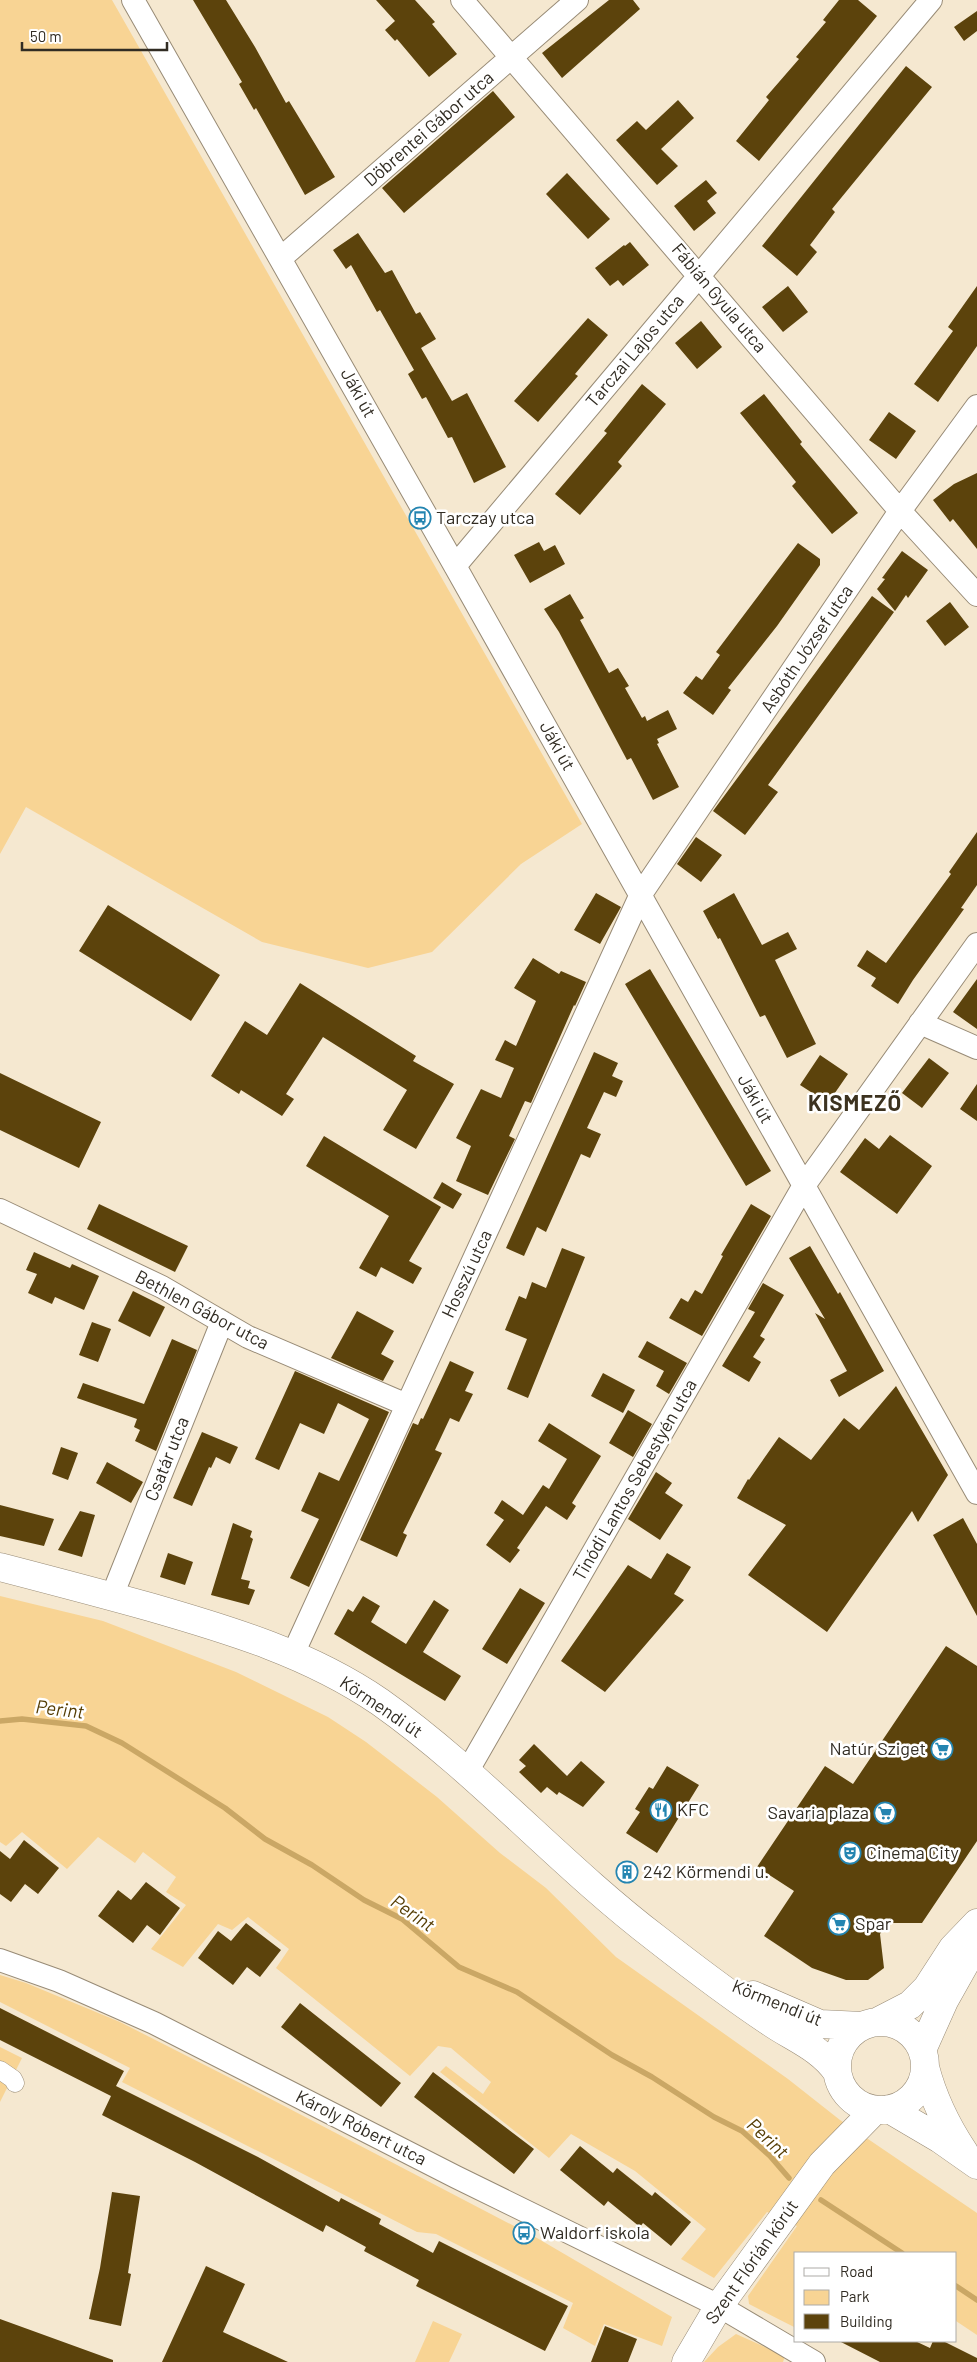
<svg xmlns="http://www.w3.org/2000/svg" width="977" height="2362" font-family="Barlow,sans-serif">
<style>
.green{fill:#f8d494}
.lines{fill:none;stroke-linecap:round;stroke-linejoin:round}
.stream{stroke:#caa765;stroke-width:5.5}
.building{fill:#5c430c}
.pedestrian-casing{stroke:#988b76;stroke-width:19}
.minor-casing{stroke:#988b76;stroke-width:24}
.tertiary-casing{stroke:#988b76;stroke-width:29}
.pedestrian{stroke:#fff;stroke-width:18}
.minor{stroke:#fff;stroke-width:22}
.tertiary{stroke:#fff;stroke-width:28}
.labels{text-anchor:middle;stroke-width:5;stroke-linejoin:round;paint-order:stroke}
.street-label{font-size:18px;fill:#312c23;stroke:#fff}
.poi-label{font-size:18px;fill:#312c23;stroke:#fff;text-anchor:start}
.water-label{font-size:19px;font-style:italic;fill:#553d04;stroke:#fff}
.district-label{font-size:22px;font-weight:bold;letter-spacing:1px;fill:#3c321f;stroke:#fff}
</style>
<rect width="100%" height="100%" fill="#f5e8d0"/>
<path class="green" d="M0,0H112L582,824L521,864L432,952L368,968L262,942L26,807L0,854Z
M0,1596L103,1621L236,1672L328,1717L366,1742L437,1797L500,1853L546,1888L616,1957L788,2079L840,2120L977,2213V2335L956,2321V2253H796V2328L749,2304L748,2296L797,2226L767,2212L714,2278L681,2259L706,2229L635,2171L571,2134L549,2158L440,2072L446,2066L483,2094L491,2082L451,2048L438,2046L410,2076L276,1968L289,1949L248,1917L232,1930L218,1924L183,1967L151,1949L186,1905L166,1892L176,1877L143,1852L135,1863L98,1837L67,1869L22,1832L6,1846L0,1842Z
M0,1975L26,1983L120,2022L246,2086L537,2238L672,2317L662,2346L604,2324L595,2346L563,2328L573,2303L436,2234L417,2232L122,2082L130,2068L0,2002Z
M0,2047L22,2058L0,2102Z
M433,2321L462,2334L449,2362H415Z
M736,2334L785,2356L783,2362H704L718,2347Z"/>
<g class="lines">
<path class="stream" d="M0,1721L22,1719L86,1726L122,1743L225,1808L265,1839L312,1865L364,1900L402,1919L459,1967L517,1992L612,2055L652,2077L714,2117L742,2131L770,2156L789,2178
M821,2200L902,2253
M956,2286L977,2300"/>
</g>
<path class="building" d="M193,0H226L255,47L286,103L289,101L335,177L305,195L256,108L254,110L239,84L242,82Z
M376,0H415L435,22L432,24L457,54L429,77L397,39L395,41L385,30L395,21Z
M609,0H633L640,9L562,78L542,53Z
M839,0H858L877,16L759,161L736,141L769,100L766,97L799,59L796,57L826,22L823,20Z
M977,11V31L964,41L954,27Z
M906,66L932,87L832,209L835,212L810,245L817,252L797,276L762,246Z
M493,91L515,117L404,213L382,188Z
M678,100L694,118L661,149L678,166L657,185L616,140L637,121L646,130Z
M567,173L610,219L588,239L546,194Z
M706,180L717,193L707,201L716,213L694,231L674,206Z
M358,233L385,273L392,270L416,314L420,312L436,339L421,348L452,401L467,393L506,467L474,483L452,437L448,438L426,397L422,399L408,374L414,370L380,310L377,312L351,265L346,269L333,250Z
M630,242L649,265L623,286L618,280L610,286L595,268L624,245L625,246Z
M788,286L808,312L783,332L762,307Z
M977,286V346L938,402L914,384L953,331L948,327Z
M588,318L608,335L575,374L578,376L538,422L514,401Z
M701,321L722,347L697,369L675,343Z
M642,384L666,404L618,462L622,466L580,515L555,494L607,433L604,431Z
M764,394L802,442L800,444L858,513L832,534L792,486L796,482L740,413Z
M889,412L916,431L896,459L869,440Z
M977,473V549L953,519L950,522L933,500L954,484Z
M539,542L544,551L555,545L565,564L530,583L514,555Z
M798,543L820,559V565L777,626L728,688L731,690L713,715L683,693L696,676L702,680L720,655L716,652Z
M902,551L928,570L908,598L906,595L895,611L877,589L885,579L882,578Z
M570,594L584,618L580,620L609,673L618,668L629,686L625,688L642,718L645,716L647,721L668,710L677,729L657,739L659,743L657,744L679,787L653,800L631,758L627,760L559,632L544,609Z
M872,596L894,612L768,785L778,792L745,835L713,811Z
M950,602L969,627L945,646L926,621Z
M977,832V885L961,908L964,909L913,980L898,1004L871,986L876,978L857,966L867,950L886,963L951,874L949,872Z
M696,837L722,855L701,882L677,864Z
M596,893L621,907L600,944L574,930Z
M734,893L762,945L788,932L797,949L775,960L816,1044L787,1058L765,1015L760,1017L720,938L718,939L703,911Z
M108,905L220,975L191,1021L79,951Z
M533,958L559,974L561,971L586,982L575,1006L574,1005L531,1103L525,1101L509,1136L515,1139L488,1195L456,1181L471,1146L456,1138L481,1089L501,1098L514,1068L495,1060L505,1040L516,1046L536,1001L514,988Z
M650,969L771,1171L746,1186L625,984Z
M977,979V1029L953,1012Z
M300,983L416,1056L413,1061L454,1084L416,1149L383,1130L407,1090L323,1037L286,1094L294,1099L282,1116L241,1090L239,1094L211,1076L245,1021L267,1035Z
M594,1052L618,1063L612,1076L623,1081L616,1097L604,1092L587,1128L601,1134L590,1158L581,1154L546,1232L537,1227L524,1256L506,1248Z
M820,1055L848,1074L828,1103L800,1085Z
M929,1058L949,1073L922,1108L902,1093Z
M0,1073L101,1122L79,1168L0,1130Z
M977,1084V1121L960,1109Z
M890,1135L932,1166L897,1214L840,1172L865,1138L879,1149Z
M324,1136L441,1207L409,1261L422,1268L413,1284L381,1267L376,1277L359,1268L389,1216L306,1166Z
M442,1182L462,1194L453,1209L433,1198Z
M99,1204L188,1246L175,1272L87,1229Z
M751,1204L771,1216L702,1336L669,1318L681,1298L688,1302L695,1290L702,1294L723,1256L721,1255Z
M810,1246L838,1294L840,1292L884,1371L839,1397L830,1380L847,1371L815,1313L825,1319L789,1258Z
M562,1248L585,1257L528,1398L507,1389L527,1339L505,1330L519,1296L526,1299L532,1282L546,1288Z
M34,1252L70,1268L72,1264L99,1276L84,1310L55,1297L52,1304L28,1293L37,1274L26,1270Z
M763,1283L784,1295L760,1336L765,1339L753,1357L761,1362L749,1382L722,1366L755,1312L748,1309Z
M133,1291L165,1307L150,1337L118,1321Z
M357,1311L394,1331L381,1354L394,1361L383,1381L331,1358Z
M92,1322L111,1329L98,1362L79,1355Z
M172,1339L197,1350L156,1451L135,1441L140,1430L134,1427L137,1419L77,1398L83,1383L144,1404Z
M647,1341L687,1363L669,1394L656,1386L664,1371L638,1357Z
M450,1361L474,1372L465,1391L473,1394L459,1422L450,1418L435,1450L442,1453L403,1533L407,1535L397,1557L360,1540L413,1423L418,1425L421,1418L423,1419Z
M295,1371L389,1412L309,1587L290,1578L319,1519L301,1511L319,1472L339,1481L369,1419L338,1403L324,1434L300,1423L279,1470L255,1459Z
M603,1373L635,1390L623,1413L591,1396Z
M896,1386L948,1475L918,1522L912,1511L827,1632L748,1575L786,1525L737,1498L748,1479L749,1480L779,1437L811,1460L844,1418L859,1430Z
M628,1410L652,1424L633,1457L609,1443Z
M549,1423L601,1456L572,1503L576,1506L567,1520L546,1506L517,1548L520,1550L510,1563L486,1545L504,1520L494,1513L502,1500L523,1515L543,1485L549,1489L567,1459L538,1441Z
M202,1432L238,1447L230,1464L216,1457L211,1468L209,1467L192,1506L173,1498Z
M61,1447L78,1453L68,1480L52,1474Z
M107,1462L143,1482L131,1503L96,1483Z
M656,1472L672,1483L665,1493L683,1505L660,1540L628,1519Z
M0,1505L54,1519L44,1546L0,1536Z
M80,1511L95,1515L82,1557L58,1550Z
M963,1518L977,1544V1616L933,1535Z
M233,1523L252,1531L250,1537L253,1539L241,1579L250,1581L248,1588L255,1590L249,1605L211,1595Z
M168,1553L193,1562L185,1585L160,1577Z
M667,1553L691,1567L674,1594L684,1600L605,1692L561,1661L628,1565L651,1579Z
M520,1588L545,1603L507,1664L482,1649Z
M363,1596L380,1606L371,1622L406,1644L434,1600L449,1610L423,1652L461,1676L445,1701L334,1634L348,1609L353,1612Z
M946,1646L977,1666V1841L922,1923H887L880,1934L884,1968L868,1980H846L812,1968L764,1936L794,1891L757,1867L825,1766L853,1784Z
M534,1744L567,1776L581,1761L605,1782L583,1807L559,1792L557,1795L547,1787L541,1793L519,1772L526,1766L519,1760Z
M667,1766L699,1785L657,1853L626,1833L640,1812L635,1809L649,1787L653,1789Z
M24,1840L59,1868L38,1894L25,1884L11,1902L0,1894V1851L10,1859Z
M146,1882L180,1908L160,1935L147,1925L133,1943L98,1916L118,1890L131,1900Z
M246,1923L281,1950L260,1977L247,1967L233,1985L198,1958L218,1931L231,1941Z
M300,2003L401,2083L381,2107L281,2027Z
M0,2008L124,2071L116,2086L258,2157L339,2202L341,2198L381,2219L379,2224L433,2253L439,2241L568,2306L545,2351L416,2286L419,2280L364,2251L366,2247L326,2225L323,2232L195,2162L102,2115L111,2096L0,2040Z
M433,2072L534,2149L514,2174L414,2097Z
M580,2146L613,2173L617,2168L652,2196L655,2192L691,2222L671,2246L643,2223L640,2227L608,2201L604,2206L560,2170Z
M112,2192L140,2196L128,2273L131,2274L121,2326L89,2319L100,2268Z
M206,2266L245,2284L223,2332L288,2362H162Z
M0,2319L113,2360V2362H0Z
M605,2326L637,2339L628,2362H591Z
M839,2341H915L930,2348L933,2341H943L977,2358V2362H880Z"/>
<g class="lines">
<g class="pedestrian-casing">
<path id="pedestrian" d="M0,2070L13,2079L15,2083"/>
</g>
<g class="minor-casing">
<path id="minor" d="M133,0L455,566L977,1493
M462,0L900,511L977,595
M281,258L577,0
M455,566L931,0
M920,1023L977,1048
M0,1210L162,1287L248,1337L407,1405
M112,1596L222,1322
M293,1654L641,894L900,511L977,406
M467,1772L803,1187L977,944
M0,1960L59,1981L154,2023L456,2177L719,2306L814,2362"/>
</g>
<g class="tertiary-casing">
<path id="tertiary" d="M0,1567C50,1580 100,1593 150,1607C230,1630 310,1654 380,1702C479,1772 560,1865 657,1939C694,1968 731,1996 770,2022C793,2038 821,2048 837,2072
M753,1995L820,2024L862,2026
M877,2022L910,2005L927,1988L953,1948L977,1923
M837 2066a44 44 0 1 1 88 0a44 44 0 1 1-88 0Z
M922,2050L944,2001L977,1942
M925,2067C933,2098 946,2125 964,2152
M889,2109L940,2139L977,2165
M686,2362L719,2306L822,2164L875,2110"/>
</g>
<use href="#pedestrian" class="pedestrian"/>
<use href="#minor" class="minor"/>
<use href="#tertiary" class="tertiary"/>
</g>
<defs>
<g id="bus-ring" transform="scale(1.125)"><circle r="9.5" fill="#fff" stroke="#2485b1" stroke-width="1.5"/><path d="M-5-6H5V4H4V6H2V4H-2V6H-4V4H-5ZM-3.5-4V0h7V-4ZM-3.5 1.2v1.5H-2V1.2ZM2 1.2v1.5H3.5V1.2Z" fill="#2485b1"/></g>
<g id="supermarket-ring" transform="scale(1.125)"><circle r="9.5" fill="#fff" stroke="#2485b1" stroke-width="1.5"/><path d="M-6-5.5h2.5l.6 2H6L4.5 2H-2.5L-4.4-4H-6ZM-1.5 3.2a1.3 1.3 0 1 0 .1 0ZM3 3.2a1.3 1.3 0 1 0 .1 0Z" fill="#2485b1"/></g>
<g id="restaurant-ring" transform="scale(1.125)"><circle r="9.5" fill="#fff" stroke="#2485b1" stroke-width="1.5"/><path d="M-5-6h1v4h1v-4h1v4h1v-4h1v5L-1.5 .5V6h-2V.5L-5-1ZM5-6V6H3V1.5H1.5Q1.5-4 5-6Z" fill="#2485b1"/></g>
<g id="theatre-ring" transform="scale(1.125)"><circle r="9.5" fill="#fff" stroke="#2485b1" stroke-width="1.5"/><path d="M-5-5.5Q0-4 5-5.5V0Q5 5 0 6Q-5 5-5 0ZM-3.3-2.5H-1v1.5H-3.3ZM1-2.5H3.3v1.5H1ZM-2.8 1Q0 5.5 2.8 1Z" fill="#2485b1"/></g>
<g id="building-ring" transform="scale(1.125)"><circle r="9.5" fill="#fff" stroke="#2485b1" stroke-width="1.5"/><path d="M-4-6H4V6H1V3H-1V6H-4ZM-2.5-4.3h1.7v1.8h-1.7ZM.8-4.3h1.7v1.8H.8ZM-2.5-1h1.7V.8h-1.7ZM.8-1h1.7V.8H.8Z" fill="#2485b1"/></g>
</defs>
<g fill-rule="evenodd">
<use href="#bus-ring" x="420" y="518"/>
<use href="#supermarket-ring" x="942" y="1749"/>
<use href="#restaurant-ring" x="661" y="1810"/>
<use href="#supermarket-ring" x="885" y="1813"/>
<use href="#theatre-ring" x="850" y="1853"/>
<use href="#building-ring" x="627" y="1872"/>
<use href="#supermarket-ring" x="839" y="1924"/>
<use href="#bus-ring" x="524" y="2233"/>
</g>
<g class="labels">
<g class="street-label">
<text transform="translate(429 129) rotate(-41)" y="6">Döbrentei Gábor utca</text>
<text transform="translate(719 298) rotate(50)" y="6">Fábián Gyula utca</text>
<text transform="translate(635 351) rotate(-50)" y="6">Tarczai Lajos utca</text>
<text transform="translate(358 393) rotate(61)" y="6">Jáki út</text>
<text transform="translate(807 649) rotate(-56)" y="6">Asbóth József utca</text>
<text transform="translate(557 746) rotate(61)" y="6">Jáki út</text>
<text transform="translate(755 1099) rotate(61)" y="6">Jáki út</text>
<text transform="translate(467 1274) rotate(-65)" y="6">Hosszú utca</text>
<text transform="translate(202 1310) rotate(28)" y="6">Bethlen Gábor utca</text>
<text transform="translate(167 1459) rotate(-68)" y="6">Csatár utca</text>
<text transform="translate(635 1480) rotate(-60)" y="6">Tinódi Lantos Sebestyén utca</text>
<text transform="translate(381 1707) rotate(34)" y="6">Körmendi út</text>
<text transform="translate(777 2003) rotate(22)" y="6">Körmendi út</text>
<text transform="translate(361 2128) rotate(27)" y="6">Károly Róbert utca</text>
<text transform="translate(752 2262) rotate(-55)" y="6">Szent Flórián körút</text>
</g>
<g class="poi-label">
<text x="436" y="524">Tarczay utca</text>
<text x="926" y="1755" text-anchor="end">Natúr Sziget</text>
<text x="677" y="1816">KFC</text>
<text x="869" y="1819" text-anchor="end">Savaria plaza</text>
<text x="866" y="1859">Cinema City</text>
<text x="643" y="1878">242 Körmendi u.</text>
<text x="855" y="1930">Spar</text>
<text x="540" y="2239">Waldorf iskola</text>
</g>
<g class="water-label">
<text transform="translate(60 1709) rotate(7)" y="7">Perint</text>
<text transform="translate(413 1913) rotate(35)" y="7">Perint</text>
<text transform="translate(768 2138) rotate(43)" y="7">Perint</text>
</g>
<g class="district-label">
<text x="855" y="1111">KISMEZŐ</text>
</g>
</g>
<rect x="794" y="2252" width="162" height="90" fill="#ffffff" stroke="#adaba7"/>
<rect x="804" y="2268" width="25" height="8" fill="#ffffff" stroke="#adaba7"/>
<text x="840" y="2277" font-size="15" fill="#312c23">Road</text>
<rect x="804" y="2290" width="25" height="15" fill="#f8d494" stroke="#adaba7"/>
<text x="840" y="2302" font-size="15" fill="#312c23">Park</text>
<rect x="804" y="2314" width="25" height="15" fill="#5c430c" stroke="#adaba7"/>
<text x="840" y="2327" font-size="15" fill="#312c23">Building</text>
<path d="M22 42v8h145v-8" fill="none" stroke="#312c23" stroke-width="2.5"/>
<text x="30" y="42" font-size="15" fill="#312c23" stroke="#ffffff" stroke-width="4" paint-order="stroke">50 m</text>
</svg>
